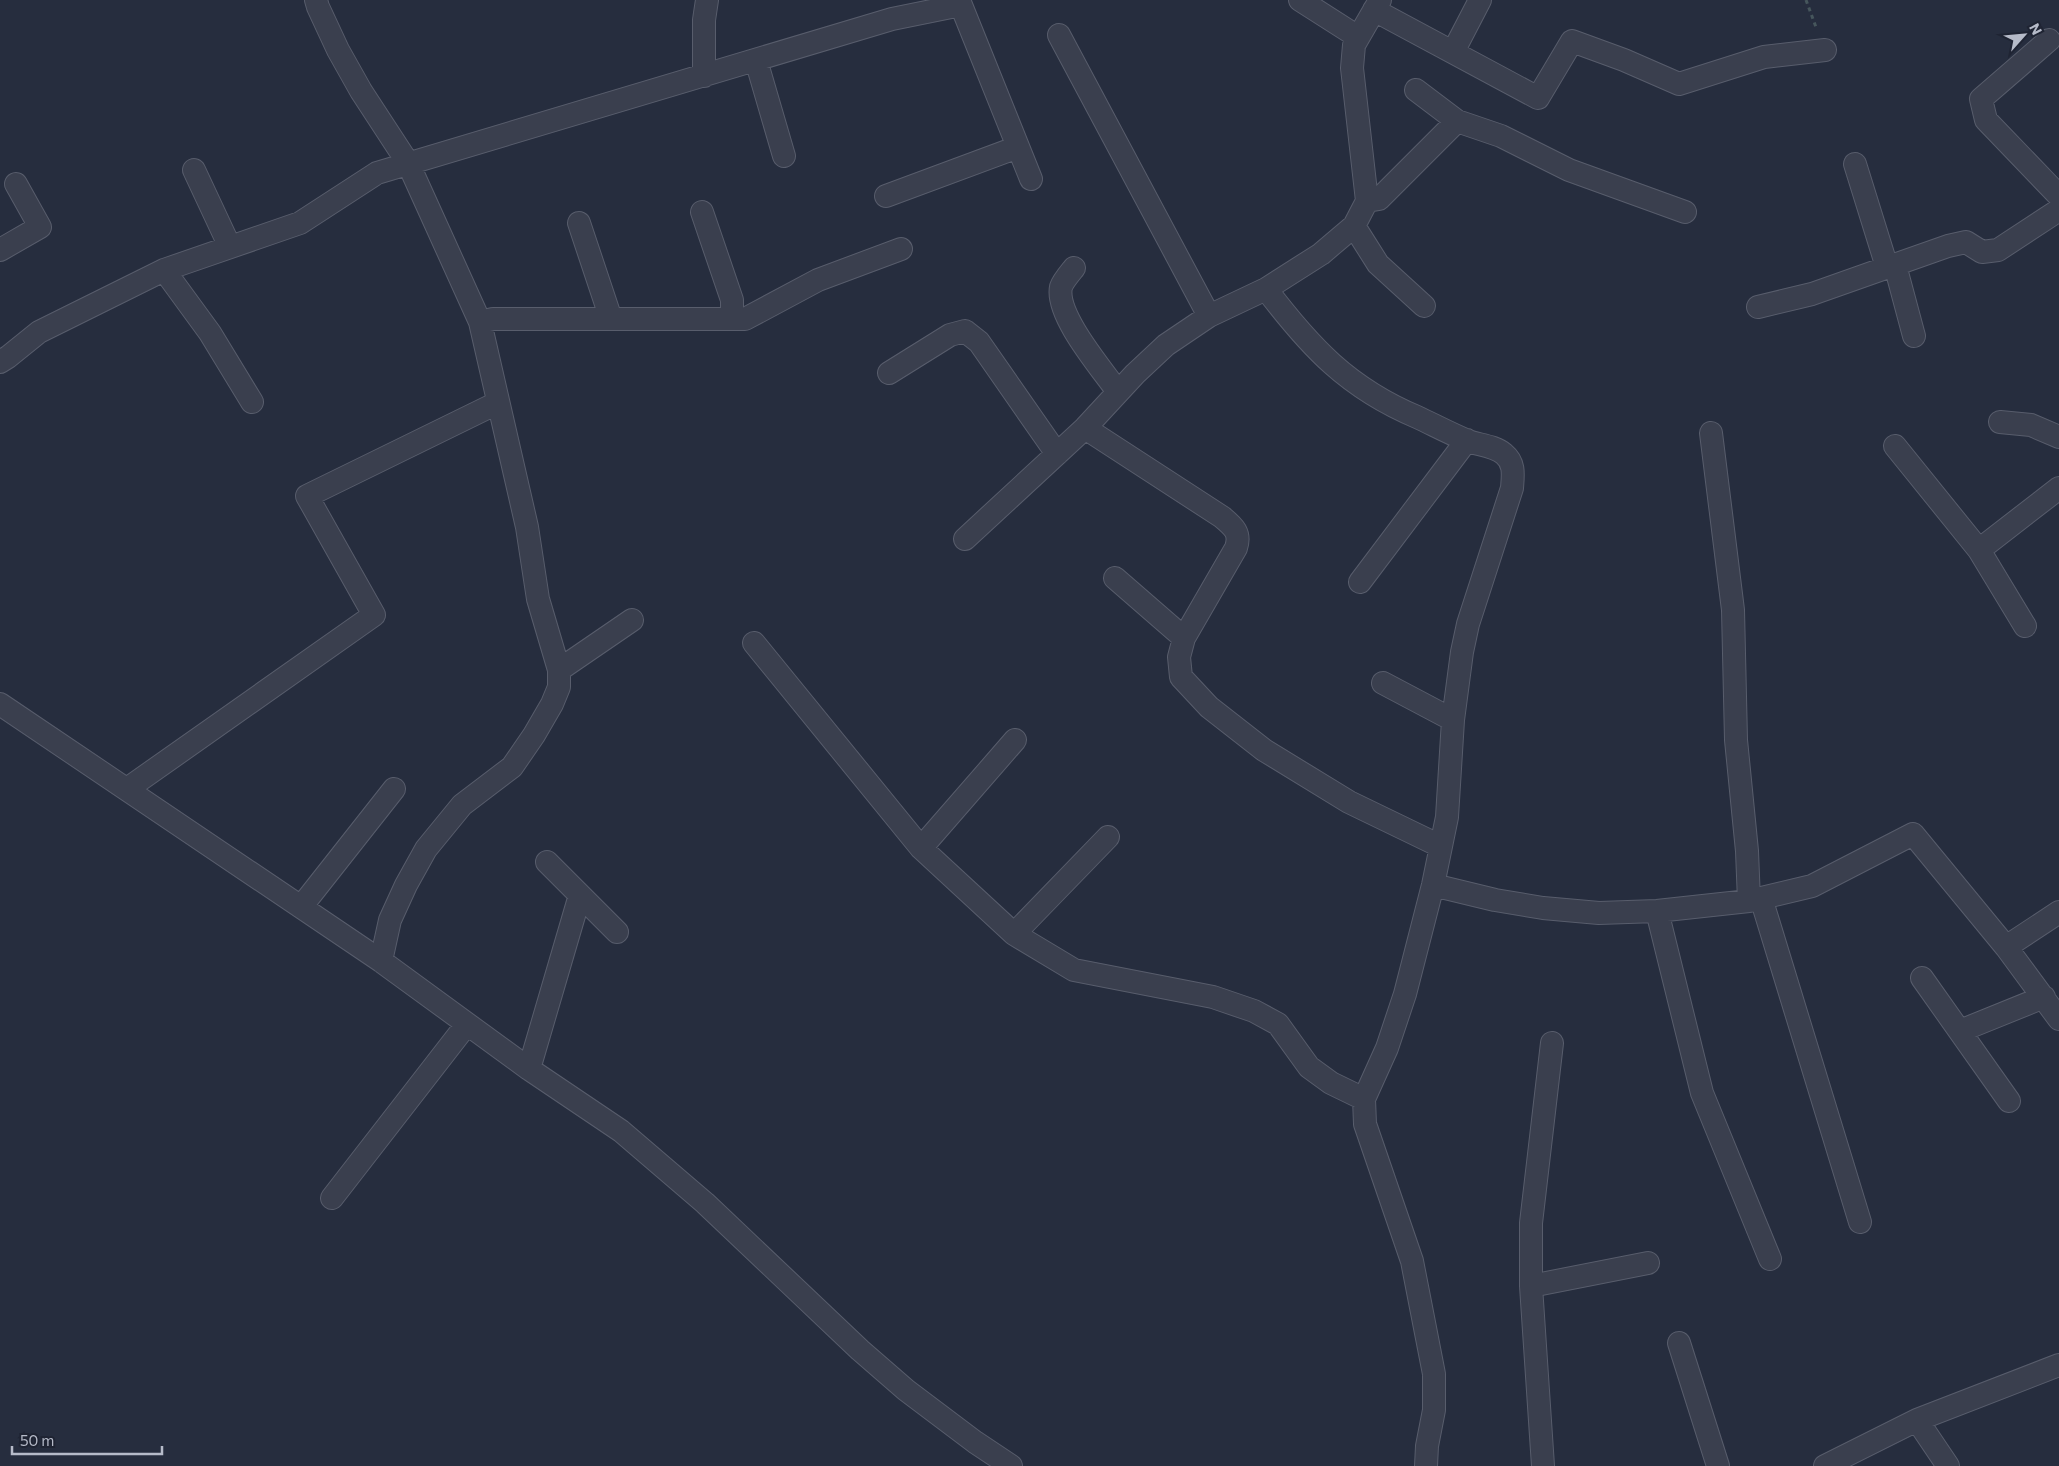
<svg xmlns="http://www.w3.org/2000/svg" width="2059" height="1466" font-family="Commissioner,sans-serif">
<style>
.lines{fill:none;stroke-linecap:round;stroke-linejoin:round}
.minor-casing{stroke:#585d6c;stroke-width:24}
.path{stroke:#46565c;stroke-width:3;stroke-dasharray:4 4;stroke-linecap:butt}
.minor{stroke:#3a3f4e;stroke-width:22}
</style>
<rect width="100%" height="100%" fill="#262d3e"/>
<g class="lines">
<g class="minor-casing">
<path id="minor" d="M316,0L318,7L338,50L361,91L408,163L480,322L527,527L538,599L559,670V687L552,704L534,735L512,767L462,805L426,849L406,885L390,920L381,961
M1300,0L1358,37
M1374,10L1538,98L1572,41L1624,60L1679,84L1764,57L1825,50
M1059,35L1209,316
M2049,40L1981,99L1986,120L2059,196
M1453,52L1480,0
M756,60L784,156
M704,76V20L707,0
M1416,90L1457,121L1501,136L1569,170L1685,212
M1855,164L1887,267
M194,170L230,247
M886,196L1018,147
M1367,201L1379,199L1457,121
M702,212L732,300V319
M579,223L611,319
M1354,226L1378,264L1424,306
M0,250L40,227L16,184
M1895,265L1914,336
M1074,268C1070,273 1063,281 1061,287C1055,315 1102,369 1118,392
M164,270L210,333L252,402
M1266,289C1310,347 1348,388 1417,417C1434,425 1451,434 1468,441C1479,445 1495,446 1504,454C1515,463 1513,475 1512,488L1468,624L1462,652L1453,720L1447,817L1433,885L1405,994L1387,1048L1364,1099L1365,1124L1412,1261L1434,1374V1410L1427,1446L1426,1466
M1758,307L1812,294L1948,246L1966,242L1982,252L1998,250L2059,210
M480,322L493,319H745L818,280L901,249
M0,362L8,357L39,332L164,270L300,223L377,173L892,19L961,5L1031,179
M889,373L950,335L965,331L979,342L1057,454
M2000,422L2031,425L2059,437
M1085,428L1222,517C1234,527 1241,533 1236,548L1184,638L1179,657L1181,677L1209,707L1264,750L1349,802L1440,846
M1711,433L1733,610L1736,740L1747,851L1749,901
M1895,446L1979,550L2025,626
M965,539L1085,428L1135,374L1166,345L1209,316L1266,289L1321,254L1354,226L1367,201L1352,68L1354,45L1380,0
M1979,550L2059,488
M1115,578L1184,638
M1360,582L1467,440
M754,643L921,848L1014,934L1074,970L1213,997L1254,1011L1278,1024L1309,1067L1331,1083L1364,1099
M559,670L632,620
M1383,683L1453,720
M0,704L381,961L529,1069L621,1131L705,1203L860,1350L906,1390L975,1442L1011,1466
M127,789L374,615L307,496L497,403
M921,848L1015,740
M547,862L617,932
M1433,885L1495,900L1543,908L1599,913L1657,911L1749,901L1812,886L1913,834L2006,947L2059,1019
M1761,898L1860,1222
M301,907L394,789
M1657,911L1702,1093L1770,1259
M1014,934L1108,837
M2006,947L2059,912
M1922,978L2009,1101
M1960,1031L2044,997
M529,1069L580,895
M332,1198L467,1024
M1531,1286L1648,1263
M1679,1343L1718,1466
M1917,1420L1948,1466
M1543,1466L1531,1286V1223L1552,1043
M1825,1466L1917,1420L2059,1365"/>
</g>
<path class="path" d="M1806,0L1817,30"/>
<use href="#minor" class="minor"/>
</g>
<g transform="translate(2024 35) rotate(63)" stroke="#1f2433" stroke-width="4" paint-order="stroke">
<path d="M0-4L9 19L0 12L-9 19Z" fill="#b6bbc9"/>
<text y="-8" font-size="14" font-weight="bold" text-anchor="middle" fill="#b6bbc9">N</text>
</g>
<path d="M12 1446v8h150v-8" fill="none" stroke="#b6bbc9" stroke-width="2.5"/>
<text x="20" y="1446" font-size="15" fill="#b6bbc9" stroke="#1f2433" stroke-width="4" paint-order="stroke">50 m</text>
</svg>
